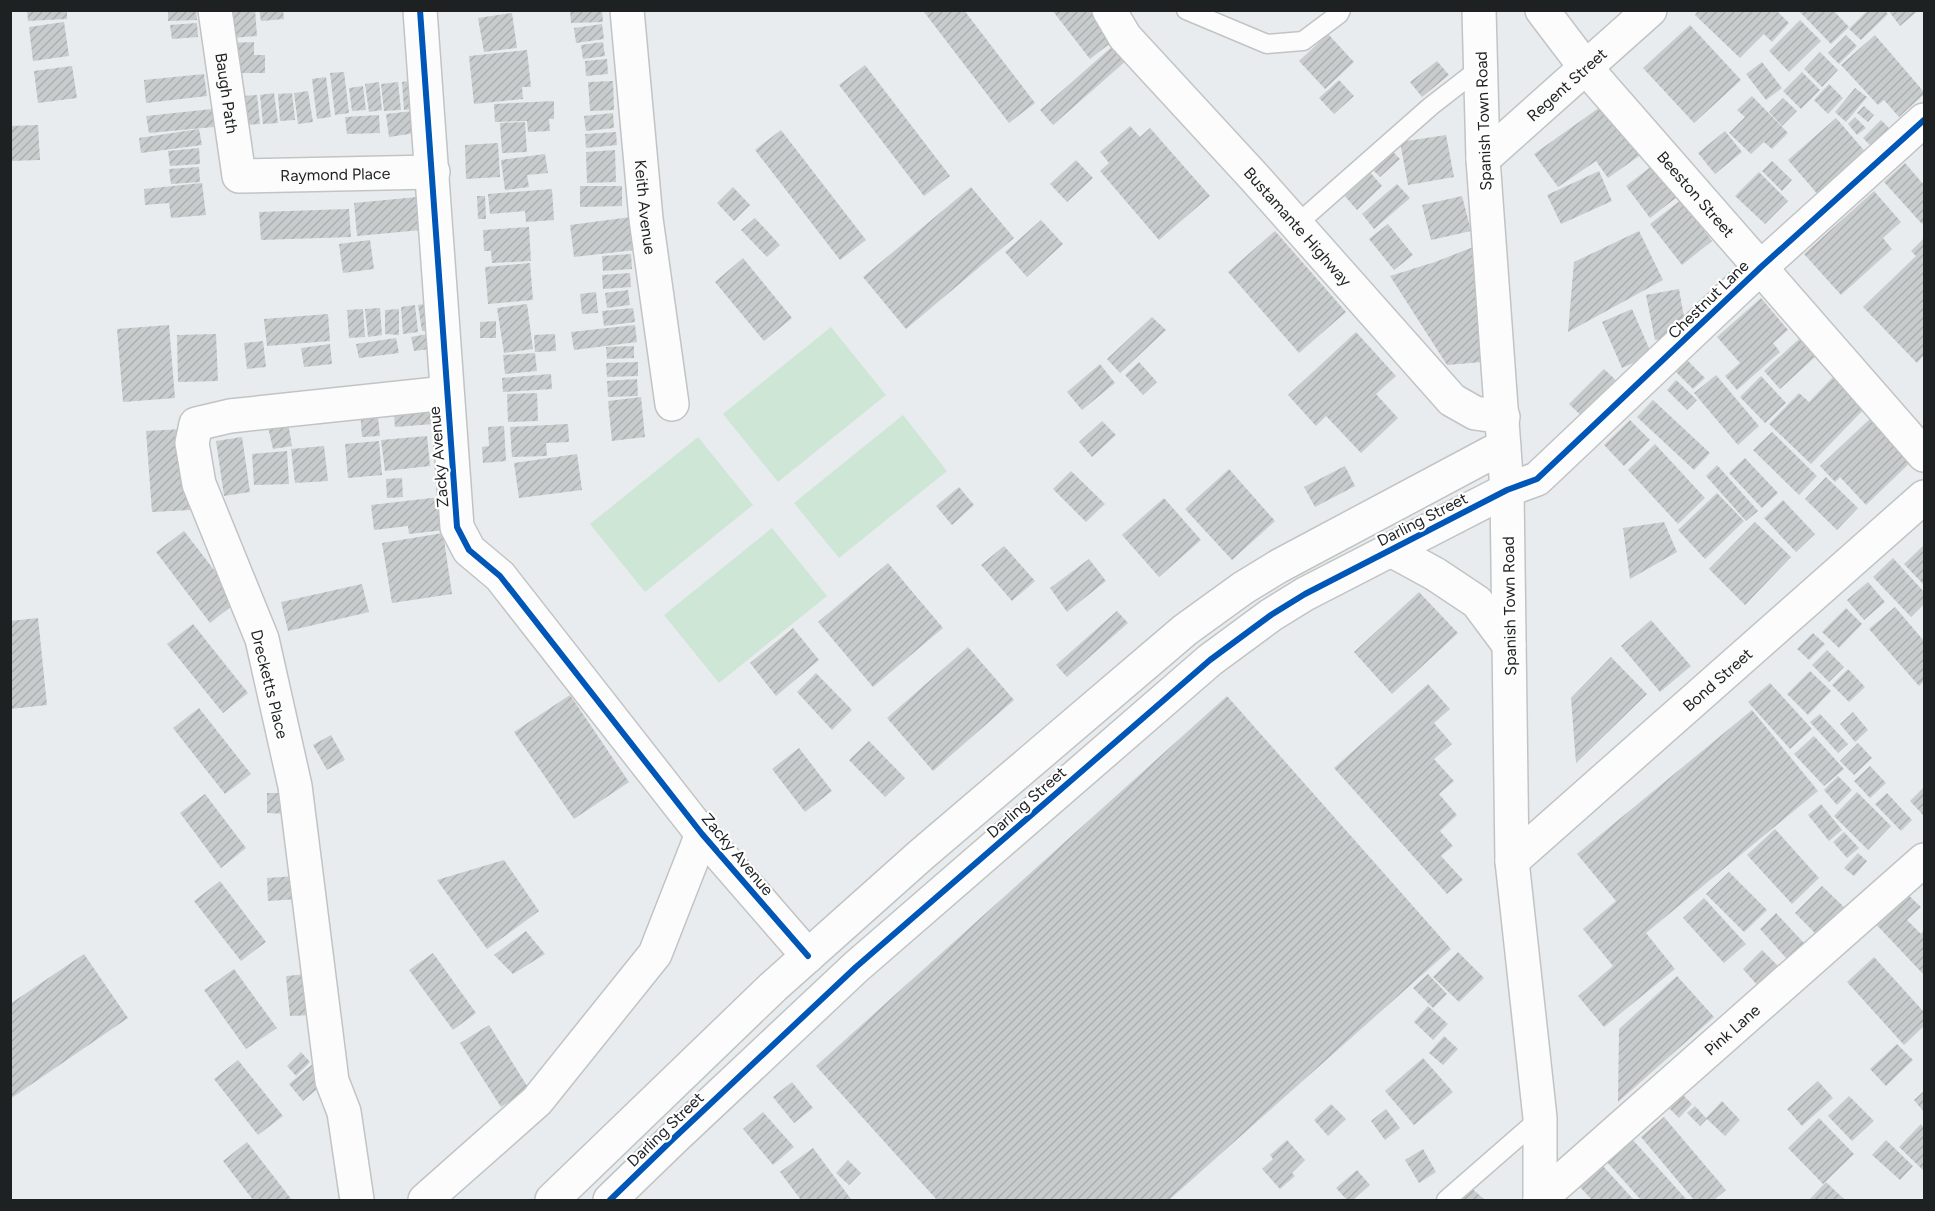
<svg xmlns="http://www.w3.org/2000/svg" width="1935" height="1211" font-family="Figtree,sans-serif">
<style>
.garden{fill:#cde6d5}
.building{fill:url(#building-hatch)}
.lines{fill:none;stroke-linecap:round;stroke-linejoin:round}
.lane-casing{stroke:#c1c4c5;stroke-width:21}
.street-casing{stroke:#c1c4c5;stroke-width:36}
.secondary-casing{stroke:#c1c4c5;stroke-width:36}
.lane{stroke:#fcfcfc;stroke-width:18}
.street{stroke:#fcfcfc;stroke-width:33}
.secondary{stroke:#fcfcfc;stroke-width:33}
.cycleway-casing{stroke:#fff;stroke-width:10}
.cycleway{stroke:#0057b8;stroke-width:6}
.labels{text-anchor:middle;stroke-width:4.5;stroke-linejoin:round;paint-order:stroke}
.street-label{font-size:16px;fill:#1e2122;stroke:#fff}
</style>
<defs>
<pattern id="building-hatch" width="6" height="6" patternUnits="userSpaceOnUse" patternTransform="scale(1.5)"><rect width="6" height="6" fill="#c9cccc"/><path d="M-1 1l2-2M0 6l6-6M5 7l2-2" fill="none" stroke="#acafaf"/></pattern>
</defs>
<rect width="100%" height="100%" fill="#e8ecee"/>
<path class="garden" d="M831,327L886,395L778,482L723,414Z
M903,415L947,471L839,558L794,503Z
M698,437L753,505L645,592L590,524Z
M772,528L827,596L719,683L664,615Z"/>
<path class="building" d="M27,10H67V19L28,21Z
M168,10H196L197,20L168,21Z
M229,10H255L257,36L231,38Z
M259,10H283L284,19L261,21Z
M570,10H602L603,22L571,23Z
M926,10H964L1035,103L1009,123L924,12Z
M1052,10H1096L1117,38L1090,59Z
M1699,10H1776L1789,23L1772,42L1764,34L1740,58L1695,15Z
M1798,10H1833L1849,27L1831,44Z
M1868,10H1884L1888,14L1861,40L1849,29Z
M1888,10H1919L1900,26Z
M512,13L517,48L484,52L478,18Z
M1800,20L1821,41L1789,72L1769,51Z
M64,22L69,56L33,61L29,27Z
M197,23L198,37L172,39L170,25Z
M602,24L604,39L576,43L574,28Z
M1690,25L1741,80L1694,123L1643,68Z
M1328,34L1354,62L1325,89L1299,61Z
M1846,35L1857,46L1839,64L1828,53Z
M1875,35L1924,92V94L1899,117L1884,100L1878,105L1841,65Z
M254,42V55H265V73H239L228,43Z
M603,42L605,56L583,59L581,45Z
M1114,45L1127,60L1053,125L1040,110Z
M527,50L531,87H522L523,99L474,104L469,56Z
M1820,52L1838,70L1822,87L1804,69Z
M607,59L608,74L586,76L585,61Z
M1437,61L1449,75L1422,97L1410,82Z
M1762,62L1782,88L1766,100L1746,74Z
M865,65L950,176L924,196L839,85Z
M72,66L77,98L38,103L34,71Z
M344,72L349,113L335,115L330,73Z
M1802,72L1820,90L1801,109L1783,91Z
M204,74L207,96L146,103L144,80Z
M326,77L331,117L317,119L312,79Z
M417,80L421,108L404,110L402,82Z
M1339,80L1354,96L1334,114L1319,98Z
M613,81L614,110L590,111L588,82Z
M379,82L382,110L369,112L365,84Z
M398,82L401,110L384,111L381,84Z
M1829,84L1843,98L1828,114L1814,100Z
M363,86L366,110L352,111L349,88Z
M1855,88L1867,97L1846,122L1835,112Z
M308,91L313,122L298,124L294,93Z
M274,93L278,123L263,124L260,95Z
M292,93L295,120L280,121L278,94Z
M257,95L260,124L246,125L243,96Z
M1752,96L1788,133L1772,149L1764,142L1751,154L1729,133L1745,117L1737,110Z
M1783,98L1797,111L1782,126L1769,112Z
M554,101V119H549L550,131L528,132L527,121L495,122L494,104Z
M1603,105L1639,156L1608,178L1596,161L1558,187L1534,154Z
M1864,106L1874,115L1868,122L1857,113Z
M212,109L214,127L149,133L146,116Z
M413,111L416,133L389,137L386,114Z
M613,113L614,128L586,131L584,116Z
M379,115L380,133L347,134L345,117Z
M1855,117L1866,128L1857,135L1848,124Z
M1836,118L1869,156L1821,198L1788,160Z
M1881,120L1895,134L1877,152L1863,138Z
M525,122L527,152L502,153L500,123Z
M38,125L40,160L10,161V126Z
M1130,126L1140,137L1150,128L1210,196L1159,240L1100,171L1109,163L1100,152Z
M199,129L202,145L141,153L139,138Z
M781,130L866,240L840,260L755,150Z
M1725,131L1742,152L1715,174L1698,153Z
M616,132L617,145L586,148L585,134Z
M1446,135L1454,177L1408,185L1400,142Z
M498,143L500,177L466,179L465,145Z
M199,148L200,164L170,166L168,151Z
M615,150L616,182L587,183L586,152Z
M1392,151L1400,159L1380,177L1373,170Z
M545,154L548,173L527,175L529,187L505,190L501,160Z
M1076,160L1093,178L1067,202L1050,184Z
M1772,161L1792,180L1782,191L1762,171Z
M1657,162L1681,194L1650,218L1626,186Z
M1905,163L1924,185V222L1922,224L1884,182Z
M199,167L200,182L171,184L169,169Z
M1368,170L1382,186L1357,210L1342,193Z
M1599,171L1612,201L1561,224L1547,195Z
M1759,172L1788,201L1765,224L1735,196Z
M202,183L206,215L171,218L169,203L145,205L144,189Z
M1397,184L1410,198L1374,229L1362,214Z
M580,186H622V206L580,207Z
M733,187L750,205L734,221L717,203Z
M971,187L1014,238L906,329L863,277Z
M552,189L554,220L526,222L525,211L490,214L488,194Z
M1874,191L1901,222L1883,238L1892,249L1841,295L1804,254Z
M428,196L432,229L357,236L354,203Z
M477,196H485L486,219H478Z
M1462,196L1471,231L1431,240L1422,205Z
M1681,200L1712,241L1682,265L1650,224Z
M349,209L351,237L261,240L259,212Z
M631,217L635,250L574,257L570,225Z
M755,218L780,245L767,257L741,230Z
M1041,220L1063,244L1027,277L1005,252Z
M1388,224L1413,255L1394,270L1369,239Z
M529,227L531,261L492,263L491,251H484L483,230Z
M1275,231L1346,312L1299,353L1228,272Z
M1639,231L1663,280L1568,332L1574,262Z
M1924,238V355L1917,363L1863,307L1916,256L1911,251Z
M370,240L374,269L343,273L339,244Z
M1481,244L1482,362L1447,365L1390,276L1435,262Z
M631,254L632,269L603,271L602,256Z
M743,258L792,318L764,341L715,282Z
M530,263L533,300L488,304L485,267Z
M630,273L631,287L603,289L602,275Z
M1679,289L1687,334L1655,340L1646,295Z
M628,290L630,305L607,308L605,293Z
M596,292L598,313L582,314L580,294Z
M1761,298L1788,330L1773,343L1780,352L1737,390L1725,376L1740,363L1717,337Z
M432,303L436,329L422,331L418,305Z
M527,304L533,349L504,353L497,308Z
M415,305L418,332L403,334L401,307Z
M380,308L382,335L368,337L365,309Z
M633,308L635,322L604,326L602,311Z
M363,309L365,337L349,338L347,310Z
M399,309V335L385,334V310Z
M1632,309L1652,355L1622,368L1602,322Z
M328,314L330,341L267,346L264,319Z
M1152,317L1166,330L1120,373L1107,359Z
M496,321V338H480V322Z
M169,325L175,398L123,402L117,329Z
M635,325L637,342L574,350L571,332Z
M1356,332L1396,376L1376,394L1398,418L1361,453L1326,416L1316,426L1288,395Z
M216,334L218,381L178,382L177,335Z
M428,334L430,349L414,351L411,337Z
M555,334L556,351L535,352L534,335Z
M396,338L399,353L359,358L356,344Z
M1799,339L1815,357L1780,389L1764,371Z
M263,341L266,367L247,369L244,343Z
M330,344L332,364L304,367L301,348Z
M634,346V358L607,359L606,347Z
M535,353L537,371L505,374L503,355Z
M1681,354L1705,378L1693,389L1669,365Z
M638,362V376L607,377L606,363Z
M1139,362L1157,382L1143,395L1125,375Z
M1100,364L1115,383L1082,410L1067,392Z
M1604,369L1624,388L1589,423L1569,404Z
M551,374L552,389L503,392L502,378Z
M1716,375L1759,426L1738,445L1694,393Z
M1761,376L1786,403L1765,423L1740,397Z
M1834,376L1866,407L1811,464L1769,424L1799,393L1809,402Z
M637,379L638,396L608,397L607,381Z
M1676,380L1697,400L1687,410L1667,390Z
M537,393L538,421L508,422L507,394Z
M641,397L645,437L612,441L608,401Z
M1653,400L1710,453L1694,470L1637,417Z
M377,409L380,436L362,437L360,410Z
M433,412L434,424L395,427L394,415Z
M1876,413L1917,456L1866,505L1840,477L1835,482L1820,466Z
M1630,420L1650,440L1624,466L1604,445Z
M1102,421L1116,435L1092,457L1079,442Z
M288,423L292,446L273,449L268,427Z
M568,424L569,442L546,443L547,456L512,457L510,427Z
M504,426L506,461L483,463L482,447L489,446L488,427Z
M183,429L190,510L152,512L146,431Z
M1772,432L1817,476L1799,495L1753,450Z
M427,436L430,466L385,471L381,440Z
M242,437L250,492L224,496L216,441Z
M379,441L382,475L348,478L345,444Z
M1655,444L1705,498L1678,524L1628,470Z
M324,446L328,481L295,483L291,449Z
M287,451L289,484L254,485L252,454Z
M577,454L582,490L519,498L514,463Z
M1745,458L1778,493L1762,508L1729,473Z
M1717,465L1758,511L1746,521L1706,476Z
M1345,466L1355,486L1315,507L1304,487Z
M1229,469L1275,521L1232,560L1185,509Z
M1071,471L1105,504L1086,522L1053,489Z
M1826,477L1858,508L1837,530L1805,499Z
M402,478L403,497L387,498L386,479Z
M959,487L974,505L952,525L936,506Z
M1717,493L1744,521L1705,559L1678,530Z
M440,497L445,530L409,534L408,526L374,530L371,505Z
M1164,498L1201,540L1159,577L1122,535Z
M1783,500L1815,534L1796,552L1764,518Z
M1664,522L1677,552L1630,579L1623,528Z
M1755,522L1791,557L1745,605L1709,569Z
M184,531L238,601L210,623L156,552Z
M443,533L452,594L392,603L382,543Z
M1924,545V585L1904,564Z
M1004,546L1035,581L1012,601L981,565Z
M1893,558L1924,592V604L1911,617L1873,577Z
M1089,559L1106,581L1067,612L1050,588Z
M888,563L943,628L873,687L818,622Z
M1868,582L1885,602L1864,620L1847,600Z
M362,584L369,612L288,631L281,602Z
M1419,592L1458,633L1392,694L1354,652Z
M1895,607L1924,641V681L1919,686L1869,629Z
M1846,608L1862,624L1839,648L1822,632Z
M1117,611L1128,623L1067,677L1056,665Z
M38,618L47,705L10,709V621Z
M1651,620L1691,666L1660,692L1621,646Z
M193,624L248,693L223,713L167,644Z
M793,628L819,660L776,696L750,663Z
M1813,633L1825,644L1809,660L1797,649Z
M968,647L1014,700L933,771L887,718Z
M1827,650L1844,667L1829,682L1812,665Z
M1611,657L1647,694L1576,763L1571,698Z
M1848,669L1865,687L1849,702L1832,685Z
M1810,671L1831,691L1808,715L1787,694Z
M816,673L852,710L832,730L797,692Z
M1770,683L1812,729L1790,749L1748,702Z
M1428,684L1450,709L1434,723L1452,744L1434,759L1454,781L1439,794L1457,815L1440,831L1453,846L1441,856L1463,880L1447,894L1334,768Z
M570,695L629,782L574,819L514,732Z
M1227,696L1451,949L1169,1200H937L816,1066Z
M199,708L251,774L225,794L173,728Z
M1752,710L1818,791L1646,933L1675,969L1604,1027L1578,996L1613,966L1583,929L1616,901L1577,854Z
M1853,712L1868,730L1855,742L1840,724Z
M1820,714L1848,744L1838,753L1810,722Z
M331,735L345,760L327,770L313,745Z
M1814,736L1844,769L1824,786L1794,754Z
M869,741L905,778L885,797L849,760Z
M1858,743L1872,758L1854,775L1840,761Z
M799,748L832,791L805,812L772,769Z
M1870,766L1886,783L1870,798L1854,781Z
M1838,776L1852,790L1837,805L1824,790Z
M1924,787V816L1910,801Z
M1857,792L1891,826L1868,850L1834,816Z
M267,793H289V814L267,813Z
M1887,793L1912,820L1901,831L1875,804Z
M205,794L246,848L221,868L180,813Z
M1821,804L1842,830L1829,841L1808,815Z
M1775,829L1819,878L1792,904L1747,855Z
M1844,832L1859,848L1847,858L1833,842Z
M1858,853L1867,861L1854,876L1844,868Z
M504,860L539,911L487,949L437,880Z
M1729,872L1767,910L1744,932L1706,894Z
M296,876L298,899L268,901L267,878Z
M220,881L266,942L241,961L194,901Z
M1822,886L1846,909L1818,936L1795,913Z
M1902,889L1921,907L1907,920L1921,934L1924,930V975L1871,919Z
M1704,898L1746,944L1724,963L1683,918Z
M1776,913L1804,943L1787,959L1760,929Z
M526,931L545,954L513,974L494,955Z
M1762,950L1779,967L1759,987L1743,969Z
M1458,952L1484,978L1459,1002L1433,977Z
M433,953L476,1013L453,1030L409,970Z
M84,954L128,1018L10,1099V1004Z
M1874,957L1924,1012V1026L1904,1045L1847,982Z
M234,969L277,1028L246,1049L204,990Z
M308,974L312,1015L290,1016L286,976Z
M1428,974L1447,994L1433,1008L1413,988Z
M1677,976L1714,1017L1618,1102L1619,1029Z
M1428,1006L1448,1024L1433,1040L1414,1022Z
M489,1025L529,1089L501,1107L460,1043Z
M1444,1036L1458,1049L1443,1065L1429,1053Z
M1897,1044L1913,1060L1886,1086L1870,1069Z
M301,1052L310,1062L296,1076L287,1066Z
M1423,1058L1453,1092L1414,1125L1385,1091Z
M238,1060L283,1116L258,1135L214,1079Z
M315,1062L329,1079L303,1101L289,1084Z
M1818,1081L1833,1098L1802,1126L1787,1109Z
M792,1082L813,1108L794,1123L773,1097Z
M1678,1090L1692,1104L1679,1118L1664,1103Z
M1924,1091V1112L1914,1100Z
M1849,1096L1874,1121L1852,1141L1828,1116Z
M1722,1101L1740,1120L1725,1136L1707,1119L1700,1126L1687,1113L1695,1106L1706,1118Z
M1331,1104L1346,1119L1328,1136L1314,1120Z
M1386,1109L1400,1128L1385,1140L1371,1121Z
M763,1112L794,1147L773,1165L743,1129Z
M1664,1117L1726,1190L1714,1200H1694L1641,1137Z
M1819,1118L1854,1154L1823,1184L1788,1148Z
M1921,1124L1924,1128V1171L1899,1147Z
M1632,1139L1687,1200H1641L1607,1162Z
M1287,1140L1305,1160L1292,1173L1295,1176L1280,1189L1262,1169L1273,1159L1270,1155Z
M1886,1140L1913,1166L1900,1180L1872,1155Z
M247,1142L292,1200H253L223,1161Z
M813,1148L851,1199L849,1200H801L780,1172Z
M1423,1149L1436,1172L1419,1183L1405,1160Z
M848,1160L861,1173L849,1185L836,1173Z
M1602,1165L1634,1200H1592L1579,1186Z
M1357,1170L1370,1185L1353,1200H1347L1336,1188Z
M1826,1182L1845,1200H1809Z
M1468,1185L1485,1200H1457Z"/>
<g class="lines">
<g class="lane-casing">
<path id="lane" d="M1186,10L1267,44L1303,41L1339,14L1341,10
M1296,225L1431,106L1480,68
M1446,1200L1540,1118"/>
</g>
<g class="street-casing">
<g id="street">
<path id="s1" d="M215,10L239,176L433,172"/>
<path d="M420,10L457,527L469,550L500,576L702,834L808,956"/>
<path id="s2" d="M627,10L646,219L672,404"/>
<path id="s3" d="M1109,10L1125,37L1255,178L1452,400L1475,413L1503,417"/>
<path id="s4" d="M1542,10L1586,68L1924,455"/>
<path id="s5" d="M1483,159L1650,10"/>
<path id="s6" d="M1512,861L1924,497"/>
<path id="s7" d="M1540,1199L1924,860"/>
<path d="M357,1200L344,1112L332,1081L295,786L262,639L199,484L192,443L196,424L230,416L446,393"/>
<path d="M425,1200L537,1101L655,954L702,834"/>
<path d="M1540,1200V1118L1512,861L1507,490L1537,479L1761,267L1924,120"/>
</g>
</g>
<g class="secondary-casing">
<path id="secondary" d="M1391,550L1435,574L1477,602L1509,645
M552,1200L773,987L921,855L1185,630L1243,588L1279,566L1504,446
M610,1200L674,1138L856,967L1210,660L1271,615L1305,594L1507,490L1483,159L1479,10"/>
</g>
<use href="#lane" class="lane"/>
<use href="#street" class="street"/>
<use href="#secondary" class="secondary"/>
<g class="cycleway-casing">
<path id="cycleway" d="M420,10L457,527L469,550L500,576L702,834L808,956
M610,1200L674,1138L856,967L1210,660L1271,615L1305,594L1507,490L1537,479L1761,267L1924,120"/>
</g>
<use href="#cycleway" class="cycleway"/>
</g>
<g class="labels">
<g class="street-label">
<text dy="6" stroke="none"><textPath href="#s5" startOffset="112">Regent Street</textPath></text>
<text dy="6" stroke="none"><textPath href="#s1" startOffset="84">Baugh Path</textPath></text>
<text transform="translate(1483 121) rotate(-92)" y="6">Spanish Town Road</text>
<text dy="6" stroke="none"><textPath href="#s1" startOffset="264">Raymond Place</textPath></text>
<text dy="6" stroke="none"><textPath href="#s4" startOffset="240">Beeston Street</textPath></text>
<text dy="6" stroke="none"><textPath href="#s2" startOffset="198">Keith Avenue</textPath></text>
<text dy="6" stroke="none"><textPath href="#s3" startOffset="288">Bustamante Highway</textPath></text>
<text transform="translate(1708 299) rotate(-44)" y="6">Chestnut Lane</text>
<text transform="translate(438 457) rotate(-95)" y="6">Zacky Avenue</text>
<text transform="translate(1422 519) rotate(-27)" y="6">Darling Street</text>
<text transform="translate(1509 606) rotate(-91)" y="6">Spanish Town Road</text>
<text dy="6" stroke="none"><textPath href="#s6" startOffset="274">Bond Street</textPath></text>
<text transform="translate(270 684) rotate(76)" y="6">Drecketts Place</text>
<text transform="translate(1026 802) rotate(-41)" y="6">Darling Street</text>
<text transform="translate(738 854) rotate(50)" y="6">Zacky Avenue</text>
<text dy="6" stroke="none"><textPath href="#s7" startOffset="256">Pink Lane</textPath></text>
<text transform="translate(665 1129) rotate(-44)" y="6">Darling Street</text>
</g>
</g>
<rect width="1935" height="1211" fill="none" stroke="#1e2122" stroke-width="24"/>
</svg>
